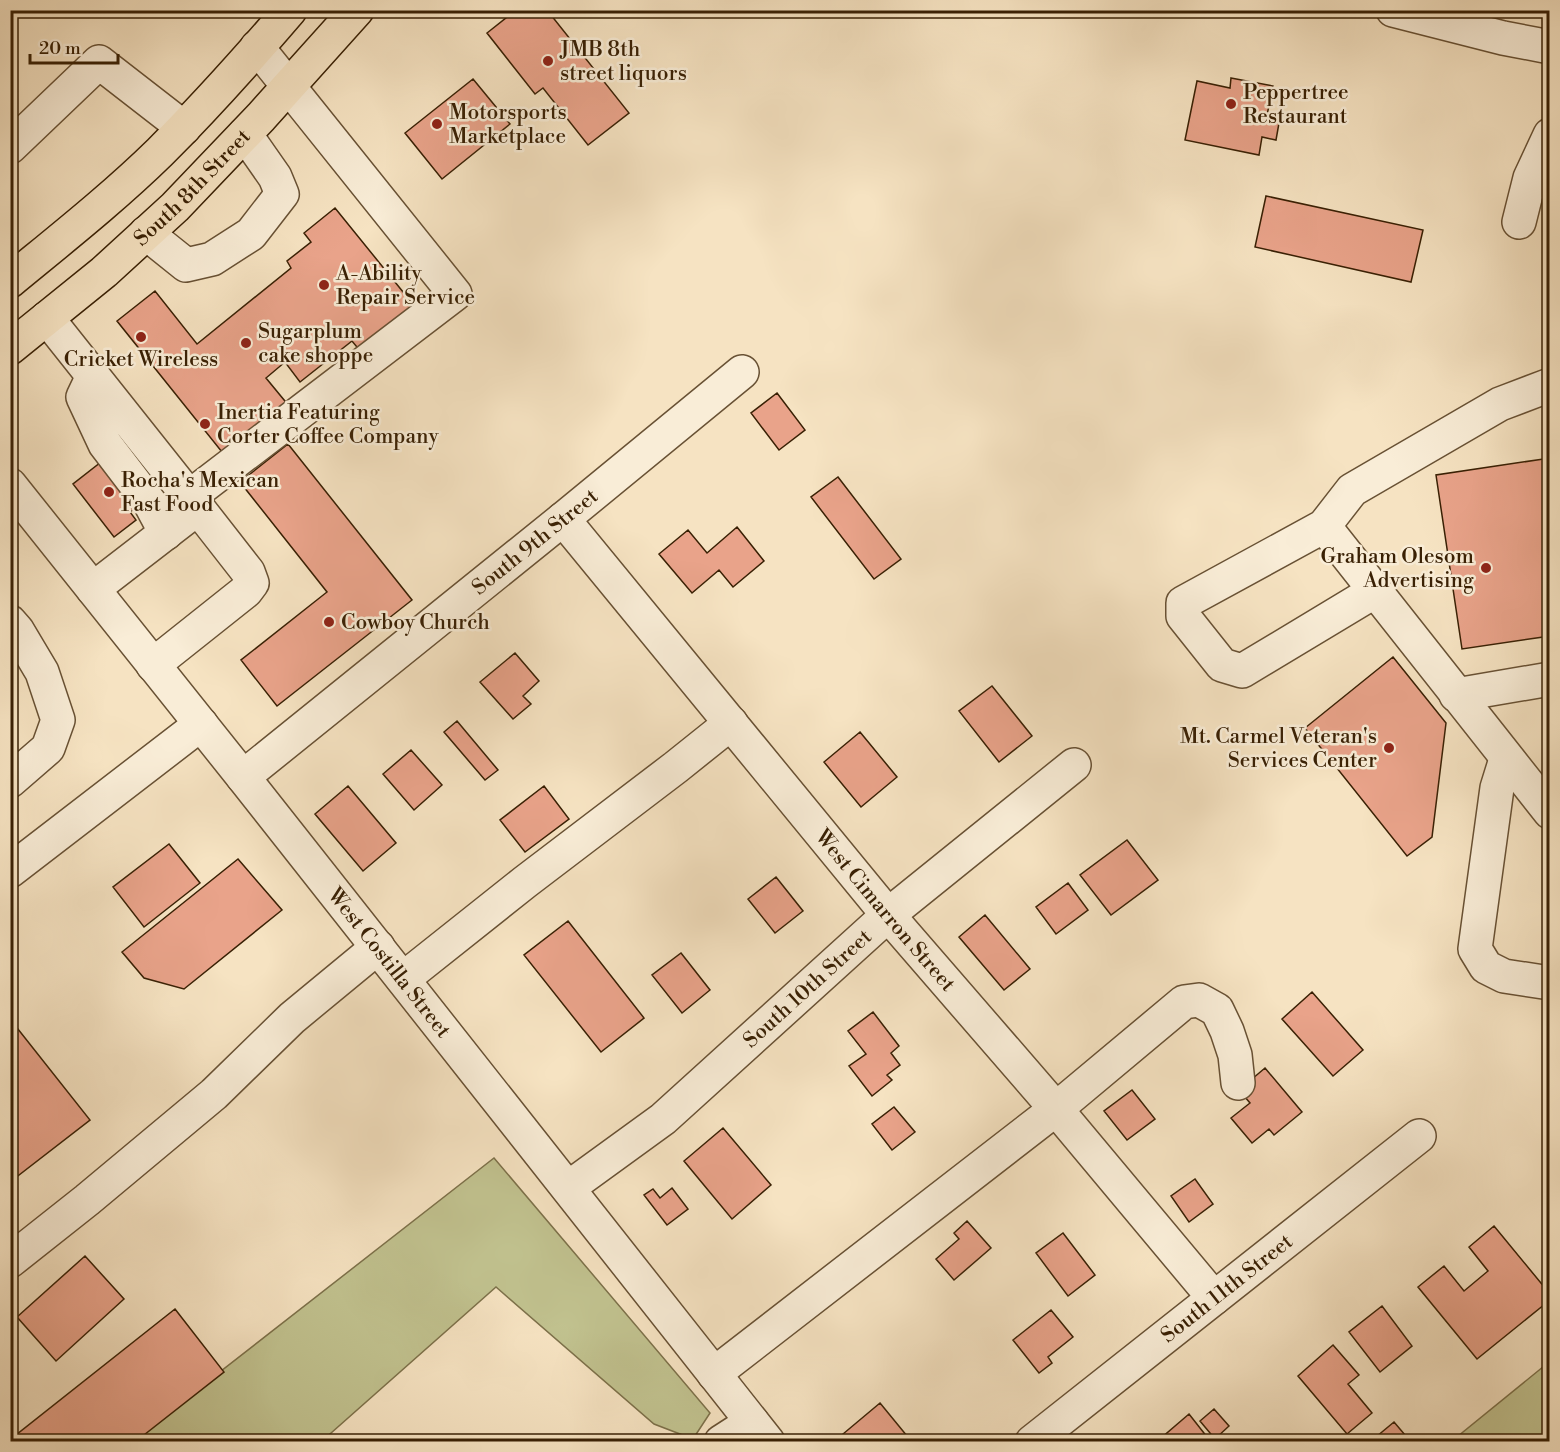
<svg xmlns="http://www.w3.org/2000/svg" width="1560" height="1452" font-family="'Libre Bodoni',serif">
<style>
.green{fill:#c1c28f;stroke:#7d714a;stroke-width:1.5}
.building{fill:#e9a38a;stroke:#392004;stroke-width:1.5}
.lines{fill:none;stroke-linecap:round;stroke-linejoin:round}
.minor-casing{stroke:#685134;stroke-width:36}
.major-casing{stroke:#392004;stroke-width:36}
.minor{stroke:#f9edd7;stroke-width:33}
.major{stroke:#f6e3c2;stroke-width:33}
.poi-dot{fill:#8f2418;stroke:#f9edd7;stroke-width:2}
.labels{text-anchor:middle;stroke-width:5;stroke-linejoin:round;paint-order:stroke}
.poi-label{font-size:21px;fill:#392004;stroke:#f9edd7;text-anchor:start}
.street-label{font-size:21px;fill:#392004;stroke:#f9edd7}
</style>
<rect width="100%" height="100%" fill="#f6e3c2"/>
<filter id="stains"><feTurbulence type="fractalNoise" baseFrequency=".00333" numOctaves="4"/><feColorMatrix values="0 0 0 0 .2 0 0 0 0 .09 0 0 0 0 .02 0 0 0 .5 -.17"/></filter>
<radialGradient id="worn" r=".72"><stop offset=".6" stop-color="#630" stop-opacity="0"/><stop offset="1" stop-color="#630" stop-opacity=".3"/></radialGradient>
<path class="green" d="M494,1158L710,1413L693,1439L654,1424L496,1287L322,1441L130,1442Z
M1549,1362V1441H1452Z"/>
<path class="building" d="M516,10H547L629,113L588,145L543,88L535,94L487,33Z
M1231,78L1273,86L1266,120L1279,123L1276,140L1262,137L1259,155L1185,140L1197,81L1230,88Z
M473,79L510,124L442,179L405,133Z
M1266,196L1423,230L1411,282L1255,247Z
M335,208L416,308L361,352L352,341L300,382L285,362L266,378L289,406L226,457L117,321L155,291L197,344L291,268L287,261L311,242L304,233Z
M777,393L805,430L779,450L751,413Z
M288,444L412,600L277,706L241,660L327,592L240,482Z
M110,455L146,500L130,512L136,520L114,537L73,484Z
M1550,458V636L1462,649L1436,475Z
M838,477L901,559L874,579L811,497Z
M737,527L764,561L733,587L719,570L692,593L659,554L688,530L707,553Z
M515,653L539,681L523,696L531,704L513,719L480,682Z
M1393,657L1446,723L1432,837L1407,856L1305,728Z
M992,686L1032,736L999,762L959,711Z
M457,721L498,770L485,780L444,732Z
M860,732L897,777L861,807L824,762Z
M411,750L442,785L414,810L383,774Z
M348,786L396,843L363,871L315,814Z
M544,786L569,819L525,852L500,820Z
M1127,840L1158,880L1111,915L1080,875Z
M169,844L200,883L144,927L113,887Z
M238,859L282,910L184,989L144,978L122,952Z
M776,877L803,911L775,933L748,899Z
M1068,883L1088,910L1056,934L1036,907Z
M985,915L1030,969L1004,990L959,937Z
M568,921L644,1018L601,1052L524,955Z
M681,953L710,990L682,1013L652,975Z
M1312,992L1363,1050L1333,1076L1282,1019Z
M873,1012L899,1046L891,1053L900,1065L887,1075L892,1080L872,1096L849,1066L866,1054L848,1031Z
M10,1019L90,1120L10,1182Z
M1265,1068L1302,1112L1274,1135L1269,1129L1252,1143L1231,1118L1250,1103L1239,1090Z
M1132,1090L1155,1119L1127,1140L1104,1111Z
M894,1107L915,1132L892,1150L872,1124Z
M723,1128L771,1185L732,1219L684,1161Z
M1195,1179L1213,1204L1189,1222L1171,1196Z
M672,1188L688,1209L667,1225L644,1195L653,1189L660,1198Z
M967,1221L991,1248L954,1280L936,1259L959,1239L954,1233Z
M1494,1226L1550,1294V1300L1477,1359L1418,1287L1444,1266L1464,1291L1488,1271L1469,1247Z
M1063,1233L1095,1275L1068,1296L1036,1253Z
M85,1256L124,1299L56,1361L17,1317Z
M1382,1306L1412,1346L1380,1372L1349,1332Z
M175,1309L224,1372L135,1442H21L16,1435Z
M1051,1310L1073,1337L1048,1357L1052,1363L1039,1373L1013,1340Z
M1333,1345L1359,1375L1348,1384L1372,1413L1347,1434L1298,1376Z
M880,1403L912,1442H850L843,1434Z
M1214,1409L1229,1426L1215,1439L1200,1421Z
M1189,1414L1211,1442H1162L1160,1439Z
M1394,1422L1411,1442H1370Z"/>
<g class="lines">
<g class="minor-casing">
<g id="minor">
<path d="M1393,10L1503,38L1550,47"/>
<path d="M10,147L99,62L184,128"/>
<path d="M1519,222L1530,178L1550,135"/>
<path d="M146,233L186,265L212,259L251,234L282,194L275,177L245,134"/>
<path d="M47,318L198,508L93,589"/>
<path d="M93,376L83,397L105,444L150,503L166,533"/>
<path id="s1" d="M10,485L243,777L768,1442"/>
<path d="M189,497L455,294L257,47"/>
<path id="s2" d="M563,519L888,915L1056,1109L1214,1298"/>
<path d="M1324,526L1550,812"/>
<path d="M1375,591L1242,671L1222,665L1183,616V603L1324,526L1352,490L1500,404L1550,385"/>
<path d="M10,622L17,630L42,672L58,720L48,748L10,781"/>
<path d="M153,665L246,591L252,583L248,572L198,508"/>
<path d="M1456,695L1550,679"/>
<path d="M1506,759L1497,788L1475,949L1486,967L1504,976L1550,983"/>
<path id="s3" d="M243,777L563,519L742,372"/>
<path d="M10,871L201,724"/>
<path d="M403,979L525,882L676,767L731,723"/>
<path id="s4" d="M568,1188L663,1119L888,915L1074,765"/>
<path d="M10,1261L87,1200L214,1094L292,1018L378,947"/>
<path d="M714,1374L1056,1109L1184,1002L1199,1000L1217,1010L1227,1031L1235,1055L1238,1083"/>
<path d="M721,1442L752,1422"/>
<path id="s5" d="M1032,1442L1419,1136"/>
</g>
</g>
<g class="major-casing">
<g id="major">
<path d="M10,281C61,239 113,198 160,152C205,107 248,59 290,10"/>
<path id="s6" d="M10,348L104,272L175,207L261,117L357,10"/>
</g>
</g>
<use href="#minor" class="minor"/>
<use href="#major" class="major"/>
</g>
<g class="poi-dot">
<circle cx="548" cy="61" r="6"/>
<circle cx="1231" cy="104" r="6"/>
<circle cx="437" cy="124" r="6"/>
<circle cx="324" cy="285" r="6"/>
<circle cx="141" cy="337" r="6"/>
<circle cx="246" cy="343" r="6"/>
<circle cx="205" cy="424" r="6"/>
<circle cx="109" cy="492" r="6"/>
<circle cx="1486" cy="568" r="6"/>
<circle cx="329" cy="622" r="6"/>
<circle cx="1389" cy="748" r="6"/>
</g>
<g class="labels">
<g class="poi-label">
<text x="560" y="56">JMB 8th<tspan x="560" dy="24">street liquors</tspan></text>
<text x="1243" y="99">Peppertree<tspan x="1243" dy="24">Restaurant</tspan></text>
<text x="449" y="119">Motorsports<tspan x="449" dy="24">Marketplace</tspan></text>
<text x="336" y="280">A-Ability<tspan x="336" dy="24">Repair Service</tspan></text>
<text x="258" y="338">Sugarplum<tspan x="258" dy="24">cake shoppe</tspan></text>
<text x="141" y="366" text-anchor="middle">Cricket Wireless</text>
<text x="217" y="419">Inertia Featuring<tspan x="217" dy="24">Corter Coffee Company</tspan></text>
<text x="121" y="487">Rocha's Mexican<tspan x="121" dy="24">Fast Food</tspan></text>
<text x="1474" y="563" text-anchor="end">Graham Olesom<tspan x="1474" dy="24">Advertising</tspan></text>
<text x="341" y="629">Cowboy Church</text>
<text x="1377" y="743" text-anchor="end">Mt. Carmel Veteran's<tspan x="1377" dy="24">Services Center</tspan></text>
</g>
<g class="street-label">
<text dy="7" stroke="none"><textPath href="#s6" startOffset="243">South 8th Street</textPath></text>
<text dy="7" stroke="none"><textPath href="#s3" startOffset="375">South 9th Street</textPath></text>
<text dy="7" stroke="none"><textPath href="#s2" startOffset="507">West Cimarron Street</textPath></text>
<text dy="7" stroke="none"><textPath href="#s1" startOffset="610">West Costilla Street</textPath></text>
<text dy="7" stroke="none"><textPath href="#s4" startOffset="312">South 10th Street</textPath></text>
<text dy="7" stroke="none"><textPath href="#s5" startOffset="248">South 11th Street</textPath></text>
</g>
</g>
<rect width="1560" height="1452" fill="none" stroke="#f6e3c2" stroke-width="36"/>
<rect x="12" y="12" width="1536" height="1428" fill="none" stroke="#392004" stroke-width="3"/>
<rect x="18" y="18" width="1524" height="1416" fill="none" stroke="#392004" stroke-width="1.5"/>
<path d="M30 54v9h88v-9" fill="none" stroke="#392004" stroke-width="3"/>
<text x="39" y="54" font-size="18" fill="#392004" stroke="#f9edd7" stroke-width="4.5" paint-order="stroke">20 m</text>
<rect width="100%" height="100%" filter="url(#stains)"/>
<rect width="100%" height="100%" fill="url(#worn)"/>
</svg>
